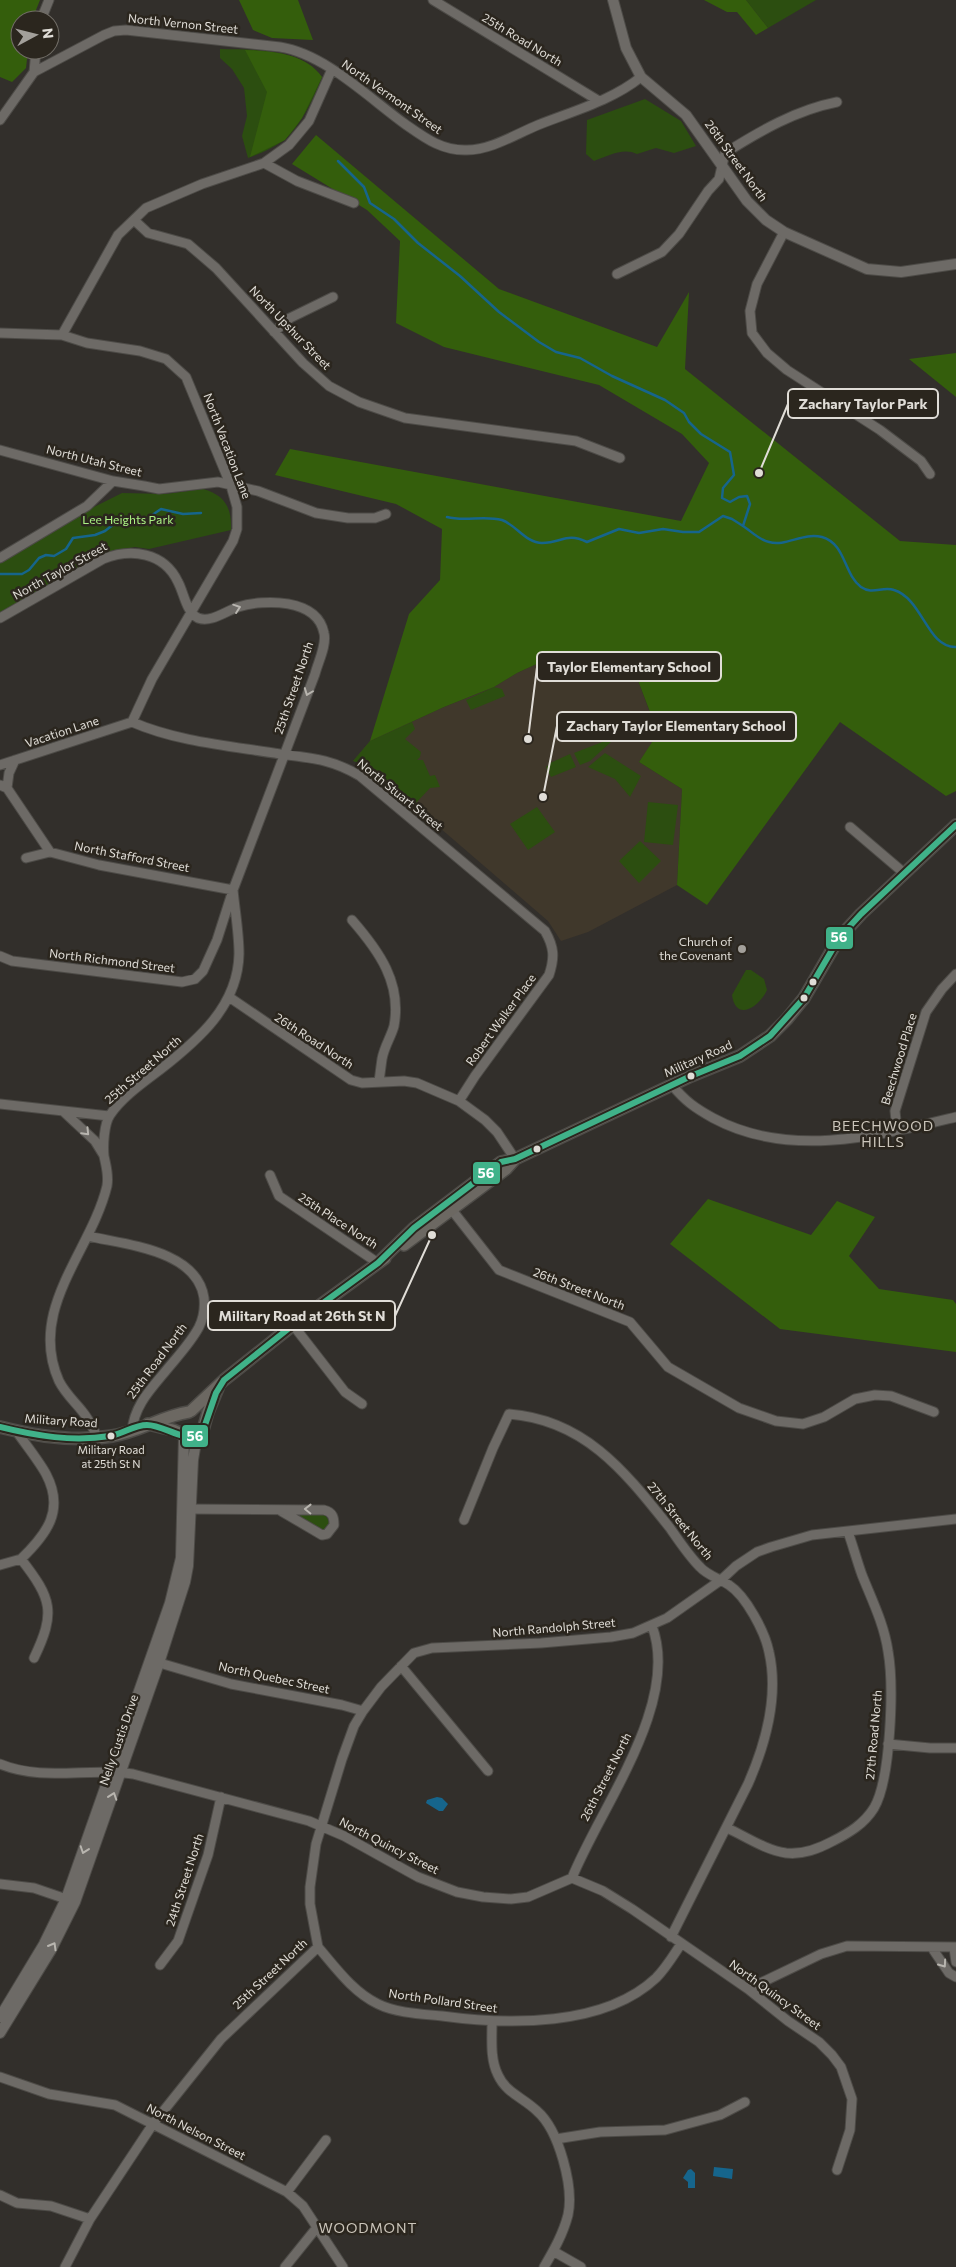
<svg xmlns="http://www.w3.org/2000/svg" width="956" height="2267" font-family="Commissioner,sans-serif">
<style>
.built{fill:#40382b}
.green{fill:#2c4e10}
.forest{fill:#345e0c}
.water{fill:#16658c}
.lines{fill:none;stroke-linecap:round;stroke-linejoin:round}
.stream{stroke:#16658c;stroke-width:2.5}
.minor-casing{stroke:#4d4b47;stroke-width:11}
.tertiary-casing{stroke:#4d4b47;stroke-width:12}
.secondary-casing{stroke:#4d4b47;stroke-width:14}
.minor{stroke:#6d6a66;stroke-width:9}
.tertiary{stroke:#6d6a66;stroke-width:10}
.secondary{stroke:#6c6862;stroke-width:11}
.bus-1-casing{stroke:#2b261e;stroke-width:10}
.bus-1{stroke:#40b289;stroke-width:6}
.oneway{stroke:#b8b5af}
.poi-dot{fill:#a3a09b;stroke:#2b261e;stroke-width:2}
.bus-dot{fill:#e0ddd7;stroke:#2b261e;stroke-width:2}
.labels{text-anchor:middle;stroke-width:5;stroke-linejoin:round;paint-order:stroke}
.bus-label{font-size:11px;fill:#e0ddd7;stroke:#2b261e}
.street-label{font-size:12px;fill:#e0ddd7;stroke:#2b261e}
.park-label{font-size:12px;fill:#acf284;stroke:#2b261e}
.poi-label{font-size:12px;fill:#e0ddd7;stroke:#2b261e;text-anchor:end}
.neighbourhood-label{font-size:14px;letter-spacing:1px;fill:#cbc5ba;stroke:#2b261e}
.leader{fill:none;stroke:#e0ddd7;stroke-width:2}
.callout-dot{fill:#e0ddd7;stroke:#2b261e;stroke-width:2}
.callout{fill:#2b261e;stroke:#e0ddd7;stroke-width:2}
.callout-label{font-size:14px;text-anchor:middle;font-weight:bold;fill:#e0ddd7}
.line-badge{stroke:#2b261e;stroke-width:2}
.badge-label{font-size:14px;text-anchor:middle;font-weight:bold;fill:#fff}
</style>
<rect width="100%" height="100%" fill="#322f2b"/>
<path class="built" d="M552,657L576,674L637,678L658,734L639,762L682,789L677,885L588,932L561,941L548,921L368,766L353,761L370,741L444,707L494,687L517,673Z"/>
<path class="green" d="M746,0H816L768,28Z
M220,49C254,50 300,47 322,77C316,95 298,130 283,141C272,148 260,154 248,158L242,136L247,116L244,88L232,69L220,58Z
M645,99L681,121L696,146L674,153L656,148L637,154C624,147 607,156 594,161L586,154L587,120Z
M203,489C225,495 232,508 231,530L149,549L135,547L111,551L0,613V562L94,507L122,493L166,494Z
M494,687L502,689L505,696L471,710L466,700Z
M412,722L415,729L405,739L421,752L420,757L417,760H423L430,776L435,775L440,787L430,788L414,805L368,766L353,761L370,741Z
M610,739L611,742L590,761L580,765L574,753Z
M605,753L641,776L630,797L615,779L588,767Z
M570,754L576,767L551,777L546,767L550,764V763Z
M648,802L678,805L673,845L644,842Z
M537,807L555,832L528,850L510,824Z
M640,841L661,861L639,883L619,861Z
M746,970H751L764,979L767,990C760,1006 736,1023 732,995Z
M303,1513L325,1515L330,1522L326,1529H320L299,1516Z"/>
<path class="forest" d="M0,0H40L32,20H20V50H28L26,68L12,82L0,77Z
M239,0H298L313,40L272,38L253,30Z
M704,0H746L768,28L756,35L737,12H727Z
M245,50C271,51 306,53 322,77L302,118L285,140L250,157L267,92Z
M316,135L499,289L657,347L689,292L685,369L900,541L956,545V791L946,796L840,722L707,905L677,885L682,789L639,762L658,733L637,678L576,674L552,657L517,673L494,687L444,707L370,741L409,614L440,580L442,529L396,504L275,475L290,449L681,521L709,463L682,434L599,385L444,347L396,323L400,241L367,210L292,164Z
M956,353V397L909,359Z
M708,1199L811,1235L837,1201L875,1217L849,1256L879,1289L953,1300L956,1304V1352L780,1329L670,1244Z"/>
<path class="water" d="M437,1797L442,1798L448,1804L443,1811H439L426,1803L427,1800Z
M714,2167L733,2169L732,2179L713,2176Z
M691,2169L695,2173V2188H688V2182L683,2178L688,2170Z"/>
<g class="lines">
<path class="stream" d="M338,161L364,187L370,203L394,219L418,243L460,276L499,312L539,342L556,352L580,358L612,376L665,400L684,413L689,422L701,434L730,452L734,475L723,488L722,498L730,502L739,497L747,496L750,504L743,526C751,531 759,540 769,542C786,547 803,532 822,537C846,544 843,573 861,587C872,595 883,586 894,590C923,599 927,648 956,647
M447,517C465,522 483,515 502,520C516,525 526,543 542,543C562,543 566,532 587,542L619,529L639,533L663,529L683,532H699L723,516L732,519L743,526
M0,574H22L29,570L39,558L46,555L54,556L66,549L73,538L95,535L105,531L119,520H145L161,509L183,514L201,513"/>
<g class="minor-casing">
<path id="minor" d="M433,0L599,101
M41,20L49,0
M34,72L36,50
M0,120L34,72L104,35L114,31L126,30L280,47C325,54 369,98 405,124C425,138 442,151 467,150C491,150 516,134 538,125C573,111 611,101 641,77
M264,163L297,181L354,203
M134,220L148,233L188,244L216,268L303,363L329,386L359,402L405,418L576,441L620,458
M784,232L757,284L750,311L752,333L767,353L787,370L880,430L921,461L930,474
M617,274L662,252L679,234L708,191L719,179L725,153C760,131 796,110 837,102
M274,332L290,318L333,297
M0,333L62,335L118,235L146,208L202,184L264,163L289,145L309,121L332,69
M62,335L87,343L140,351L166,359L186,377L231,486L237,507V529L233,541L152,679L132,722
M0,450L113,481L144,486L159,489L218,482L258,491L316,513L348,518H375L386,514
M0,558L87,506L113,481
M0,618L103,559C131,548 164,552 178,582C184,593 186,612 198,618C211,623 226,611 238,607C264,599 317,598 324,633C327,645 318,662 315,674L233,890L217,940L203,971L195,979L182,982L12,961L0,956
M132,722C178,742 231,746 280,754C311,758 332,759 360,776L545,931C554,947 555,957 549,975L475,1076L459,1101
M0,765L132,722
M0,785L7,788L50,852
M7,788L9,773L15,760
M850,827L904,873
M26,858L50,852L99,865L233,890C235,911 239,933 239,954C238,1006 198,1040 161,1069C144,1082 122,1097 110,1115C104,1124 103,1145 104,1156C106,1166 109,1175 107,1186C91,1252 27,1309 59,1381C65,1393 74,1401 82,1411C89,1419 93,1429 98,1438
M352,920C379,951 402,983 394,1026C391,1037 384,1047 382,1059C381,1066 380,1074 379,1082
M229,997L351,1080L362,1083L404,1081L417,1083L459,1101L485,1120L497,1132L515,1159
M672,1085C685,1101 695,1108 713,1118C789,1159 877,1136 956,1117
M0,1104L109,1116
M64,1112L95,1141L103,1154
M897,1130L895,1111L926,1012L942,989L956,974
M270,1175L279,1196L378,1263
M448,1205L499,1270L630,1322L668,1367L739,1408L776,1421L803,1424L824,1417L855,1399L875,1395L891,1396L934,1412
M88,1236C126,1245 197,1250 204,1298C205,1308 203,1319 199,1327C190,1344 176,1358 164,1373C149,1391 134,1407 132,1431
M293,1325L345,1392L362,1404
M17,1432C26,1445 39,1461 46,1474C65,1510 47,1534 21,1559
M185,1509L324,1510C333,1512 334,1518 334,1525L327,1534L322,1535L281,1511
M464,1520L493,1448L509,1414C586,1420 626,1473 670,1528C679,1541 689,1556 700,1567C707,1575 720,1579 729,1585C746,1596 765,1632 769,1652C779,1696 766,1743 748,1784L671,1937
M21,1559C52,1599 56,1612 34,1658
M0,1565L21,1559
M153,1661L231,1684L342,1705L363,1711
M401,1666L488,1771
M888,1744L930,1748H956
M0,1764C44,1782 88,1767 133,1774L309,1821L344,1836L418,1877L457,1892L483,1897L511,1899L528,1897L572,1878L603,1891L632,1909L748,1989L788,2021L819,2042L832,2055L841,2067L852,2099L850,2130L837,2170
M727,1828C745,1836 765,1850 786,1853C803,1855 818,1849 833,1841C849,1833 864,1824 874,1808C891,1779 894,1685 888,1651C884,1624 872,1600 862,1575C857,1561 853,1546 848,1532
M572,1878C600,1808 681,1703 652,1626
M0,1884L34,1888L72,1901
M318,1947C336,1968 353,1992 378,2004C396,2013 422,2014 442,2016C508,2025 604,2027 656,1978C666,1968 673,1956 681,1944
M932,1948L949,1973L956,1977
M954,1948L956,1962
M160,1965L178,1941L208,1855L221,1797
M748,1989L821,1954L847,1946L956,1947
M492,2022C492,2040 490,2059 498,2075C506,2093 524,2098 537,2111C559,2130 574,2187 568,2215C563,2234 554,2250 544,2267
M0,2077L49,2094L115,2105L287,2192L303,2206L343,2267
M556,2139L600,2132L665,2130L720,2115L745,2102
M287,2192L326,2140
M0,2195L17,2203L51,2206L90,2219
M553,2251L581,2267
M65,2267L90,2219L153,2124L221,2039L318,1947L310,1904V1887L316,1844L342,1759L354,1726L363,1711L381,1687L414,1653L432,1648L541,1643L611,1637L633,1633L667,1618L721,1580L736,1566L757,1552L771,1547L812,1535L956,1519
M285,2267L318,2226"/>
</g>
<g class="tertiary-casing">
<path id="tertiary" d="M613,0L626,48L641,77L686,115L747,201L766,220L784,232L867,269L901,272L956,264
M0,2017L44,1944L66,1899L170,1603L181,1558L184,1435
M0,2033L51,1950L75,1902L159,1663L185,1582L188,1566L193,1460L197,1436"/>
</g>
<g class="secondary-casing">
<path id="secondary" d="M404,1245L506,1169L515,1159
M378,1263L414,1228L501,1162L515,1159L691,1076L740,1056L770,1036L787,1019L804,998L839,938L861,914L956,825
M191,1411L224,1380L293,1325L385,1258
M148,1424L173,1430L189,1437H196L203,1430L208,1412L218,1388
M0,1427C35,1436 77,1442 112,1436C139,1432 162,1416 189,1412"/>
</g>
<use href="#minor" class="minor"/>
<use href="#tertiary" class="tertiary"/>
<use href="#secondary" class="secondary"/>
<g class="bus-1-casing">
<path id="bus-1" d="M0,1427C36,1436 73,1442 110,1436C123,1434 134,1425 147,1425C164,1425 183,1442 199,1435L205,1425L216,1393L224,1380L293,1325L378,1263L414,1228L501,1162L515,1159L691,1076L740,1056L770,1036L804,998L839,938L861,914L956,825"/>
</g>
<use href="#bus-1" class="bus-1"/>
</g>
<defs><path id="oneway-chevron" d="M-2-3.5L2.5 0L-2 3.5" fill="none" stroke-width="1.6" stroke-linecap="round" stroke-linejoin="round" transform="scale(1.25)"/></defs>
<g class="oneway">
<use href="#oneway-chevron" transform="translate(237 608) rotate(-19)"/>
<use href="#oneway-chevron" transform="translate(308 692) rotate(111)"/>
<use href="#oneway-chevron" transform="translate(86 1132) rotate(46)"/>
<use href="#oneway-chevron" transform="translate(308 1509) rotate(-179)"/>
<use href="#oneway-chevron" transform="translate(113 1796) rotate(-71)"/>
<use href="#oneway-chevron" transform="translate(84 1850) rotate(109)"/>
<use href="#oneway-chevron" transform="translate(53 1946) rotate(-60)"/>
<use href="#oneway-chevron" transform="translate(943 1964) rotate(55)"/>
</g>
<circle class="poi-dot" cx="742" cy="949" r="5"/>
<g class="bus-dot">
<circle cx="813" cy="982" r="4.5"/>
<circle cx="804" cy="998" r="4.5"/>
<circle cx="691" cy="1076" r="4.5"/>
<circle cx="537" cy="1149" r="4.5"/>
<circle cx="111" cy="1436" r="4.5"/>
</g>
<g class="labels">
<g class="bus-label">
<text x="111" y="1454">Military Road<tspan x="111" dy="14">at 25th St N</tspan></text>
</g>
<g class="street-label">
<text transform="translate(183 24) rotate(6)" y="4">North Vernon Street</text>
<text transform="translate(522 40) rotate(31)" y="4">25th Road North</text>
<text transform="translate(392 97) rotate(35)" y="4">North Vermont Street</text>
<text transform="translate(736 161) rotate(54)" y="4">26th Street North</text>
<text transform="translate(290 328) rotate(46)" y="4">North Upshur Street</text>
<text transform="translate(227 446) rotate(69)" y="4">North Vacation Lane</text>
<text transform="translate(94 461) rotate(14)" y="4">North Utah Street</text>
<text transform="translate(60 571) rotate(-29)" y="4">North Taylor Street</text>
<text transform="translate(294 688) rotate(-71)" y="4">25th Street North</text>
<text transform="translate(62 732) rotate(-18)" y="4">Vacation Lane</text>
<text transform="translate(400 795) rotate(39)" y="4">North Stuart Street</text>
<text transform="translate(132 857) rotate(11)" y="4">North Stafford Street</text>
<text transform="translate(112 961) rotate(7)" y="4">North Richmond Street</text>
<text transform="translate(501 1020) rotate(-54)" y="4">Robert Walker Place</text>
<text transform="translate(314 1041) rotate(33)" y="4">26th Road North</text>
<text transform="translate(698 1059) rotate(-24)" y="4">Military Road</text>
<text transform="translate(899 1059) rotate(-73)" y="4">Beechwood Place</text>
<text transform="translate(143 1070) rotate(-41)" y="4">25th Street North</text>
<text transform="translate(338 1221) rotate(33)" y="4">25th Place North</text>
<text transform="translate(579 1289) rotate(21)" y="4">26th Street North</text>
<text transform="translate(157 1361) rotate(-53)" y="4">25th Road North</text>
<text transform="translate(61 1421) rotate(4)" y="4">Military Road</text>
<text transform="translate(680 1521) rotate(51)" y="4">27th Street North</text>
<text transform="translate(554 1628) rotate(-5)" y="4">North Randolph Street</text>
<text transform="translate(274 1678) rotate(12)" y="4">North Quebec Street</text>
<text transform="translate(874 1735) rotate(-85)" y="4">27th Road North</text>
<text transform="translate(119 1740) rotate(-71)" y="4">Nelly Custis Drive</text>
<text transform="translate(606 1777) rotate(-63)" y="4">26th Street North</text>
<text transform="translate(389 1846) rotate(27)" y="4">North Quincy Street</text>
<text transform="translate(185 1880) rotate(-72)" y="4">24th Street North</text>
<text transform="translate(270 1974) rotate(-43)" y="4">25th Street North</text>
<text transform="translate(775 1995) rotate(36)" y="4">North Quincy Street</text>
<text transform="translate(443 2001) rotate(8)" y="4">North Pollard Street</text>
<text transform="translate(196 2132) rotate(27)" y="4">North Nelson Street</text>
</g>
<g class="park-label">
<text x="128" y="524">Lee Heights Park</text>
</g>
<g class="poi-label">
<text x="732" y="946">Church of<tspan x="732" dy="14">the Covenant</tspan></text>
</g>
<g class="neighbourhood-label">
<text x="883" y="1131">BEECHWOOD<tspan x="883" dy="16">HILLS</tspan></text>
<text x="368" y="2233">WOODMONT</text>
</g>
</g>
<path class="leader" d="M759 473L788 404M528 739L537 667M543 797L557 726M432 1235L395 1316"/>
<g class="callout-dot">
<circle cx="759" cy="473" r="5"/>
<circle cx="528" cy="739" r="5"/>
<circle cx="543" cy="797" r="5"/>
<circle cx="432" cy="1235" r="5"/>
</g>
<g class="callout">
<rect x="788" y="389" width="150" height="29" rx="5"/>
<rect x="537" y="652" width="184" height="29" rx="5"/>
<rect x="557" y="712" width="239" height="29" rx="5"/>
<rect x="208" y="1301" width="187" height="29" rx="5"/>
</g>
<g class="callout-label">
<text x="863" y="409">Zachary Taylor Park</text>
<text x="629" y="672">Taylor Elementary School</text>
<text x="676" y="731">Zachary Taylor Elementary School</text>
<text x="302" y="1321">Military Road at 26th St N</text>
</g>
<g class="line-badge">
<rect x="825" y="926" width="29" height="24" rx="5" fill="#40b289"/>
<rect x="472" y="1161" width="29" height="24" rx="5" fill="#40b289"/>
<rect x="181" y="1424" width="28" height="24" rx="5" fill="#40b289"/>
</g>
<g class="badge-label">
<text x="839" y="942">56</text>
<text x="486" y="1178">56</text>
<text x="195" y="1441">56</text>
</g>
<g transform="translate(35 35) rotate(83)"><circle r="24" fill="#2b261e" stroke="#736f68"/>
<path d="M0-4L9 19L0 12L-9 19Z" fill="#a3a09b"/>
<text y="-8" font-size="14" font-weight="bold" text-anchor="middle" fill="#e0ddd7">N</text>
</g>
</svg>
